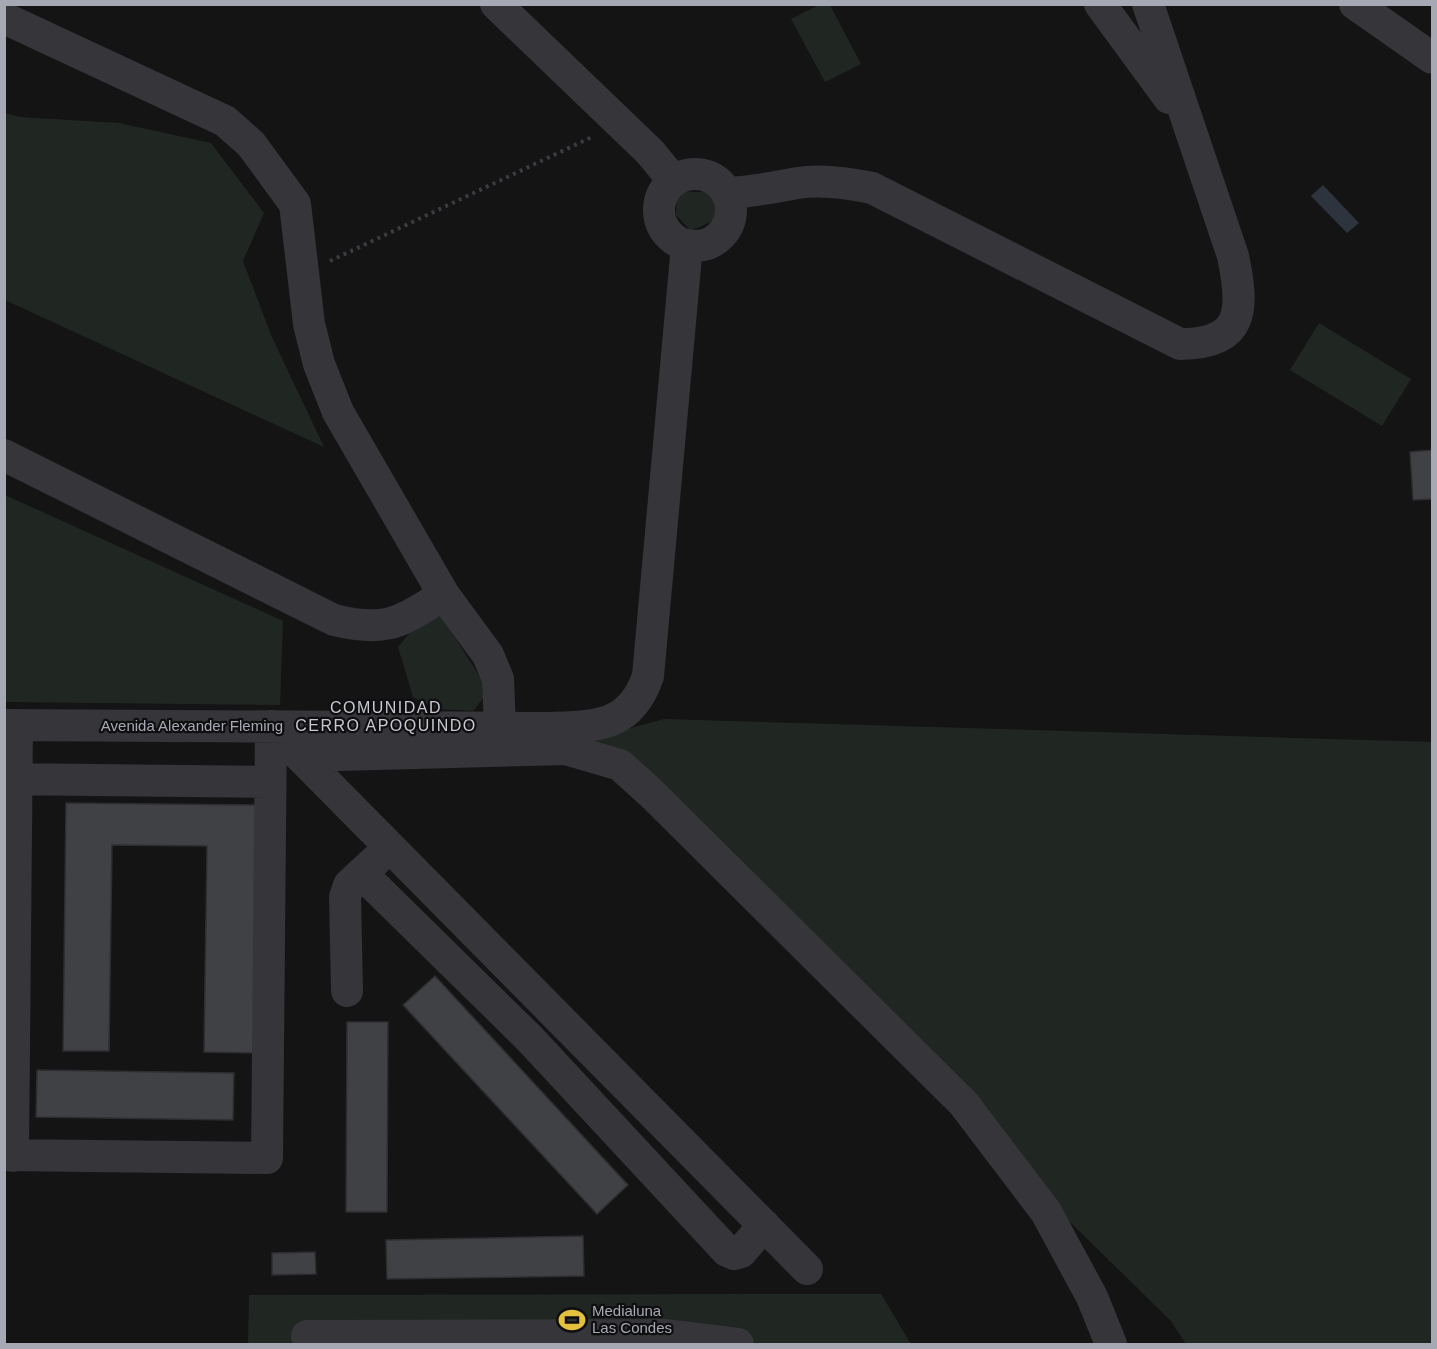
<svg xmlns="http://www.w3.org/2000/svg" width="1437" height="1349" font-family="Helvetica,sans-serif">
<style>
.green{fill:#202722}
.water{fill:#2e343d}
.building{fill:#404145;stroke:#2e2e31;stroke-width:1.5}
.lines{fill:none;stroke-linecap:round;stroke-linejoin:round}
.path{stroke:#3b3c41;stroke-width:4;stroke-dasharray:3 4.5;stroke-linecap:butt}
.minor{stroke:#35353a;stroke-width:32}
.labels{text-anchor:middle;stroke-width:4.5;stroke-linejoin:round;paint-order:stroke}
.street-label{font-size:15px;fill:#a6a9b4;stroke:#0f0f10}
.poi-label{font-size:15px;fill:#a6a9b4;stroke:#0f0f10;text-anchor:start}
.neighbourhood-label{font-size:16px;letter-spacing:1.5px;fill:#c7c8d1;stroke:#0f0f10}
</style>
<rect width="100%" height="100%" fill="#141415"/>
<path class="green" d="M819,5H830L861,64L825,82L791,19Z
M5,113L20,117L119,123L211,143L264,213L243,261L271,335L324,447L5,300Z
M677,191L722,193L721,217L691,231L676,215Z
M1319,323L1411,379L1382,426L1290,370Z
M5,495L283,621L280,705L5,702Z
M441,616L489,691L473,711L436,709L413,697L398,647L413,629Z
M664,719L1432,742V1344H1186L1171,1321L580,742Z
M795,1294H881L911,1344H248L249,1295Z"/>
<path class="water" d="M1323,185L1359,223L1347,233L1311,196Z"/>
<path class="building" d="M1432,450V499L1413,500L1410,452Z
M66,803L260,805L257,1053L204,1052L207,846L112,845L109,1051H63Z
M435,976L628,1185L597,1214L403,1005Z
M347,1022H388L387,1212H346Z
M37,1070L234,1073L233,1120L36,1117Z
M583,1236L584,1276L387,1279L386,1240Z
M315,1252L316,1274L272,1275V1253Z"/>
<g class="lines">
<path class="path" d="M330,261L594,136"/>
<path class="minor" d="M496,4L650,152L673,180
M1100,4L1169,98
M1355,4L1432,58
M4,18L225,121L251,144L295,204L309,324L319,364L338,412L444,595L488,655L498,679L500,728
M659 210a36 36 0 1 1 72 0a36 36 0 1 1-72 0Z
M728,193C752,192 774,187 798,183C822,179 848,183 872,188L1180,344C1245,344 1244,309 1233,256L1148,4
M4,455L334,620C388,633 399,622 444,595
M4,725L552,728C599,726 631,726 648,676L687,245
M291,747L807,1269
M301,756L565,749L620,765L650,792L964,1104L1046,1212L1092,1297L1111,1344
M4,779L270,782
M362,874L530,1039L727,1251L734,1254L741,1252L764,1225
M347,991L345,897L349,885L376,860
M4,1155L267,1158L271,726
M13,1156L17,725
M307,1336L664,1335L738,1344"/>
</g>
<defs>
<g id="stadium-bare" transform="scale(2.07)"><path d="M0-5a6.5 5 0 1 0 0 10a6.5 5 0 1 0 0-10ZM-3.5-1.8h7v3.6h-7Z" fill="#e3c03d" stroke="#0f0f10" stroke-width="2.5" paint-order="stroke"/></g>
</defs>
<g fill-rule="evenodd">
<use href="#stadium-bare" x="572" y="1320"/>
</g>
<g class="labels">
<g class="street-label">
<text x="192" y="731">Avenida Alexander Fleming</text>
</g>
<g class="poi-label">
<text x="592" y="1316">Medialuna<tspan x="592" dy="17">Las Condes</tspan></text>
</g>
<g class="neighbourhood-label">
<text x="386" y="713">COMUNIDAD<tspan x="386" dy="18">CERRO APOQUINDO</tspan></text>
</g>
</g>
<rect width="1437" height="1349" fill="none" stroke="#a6a9b4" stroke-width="12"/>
</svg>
